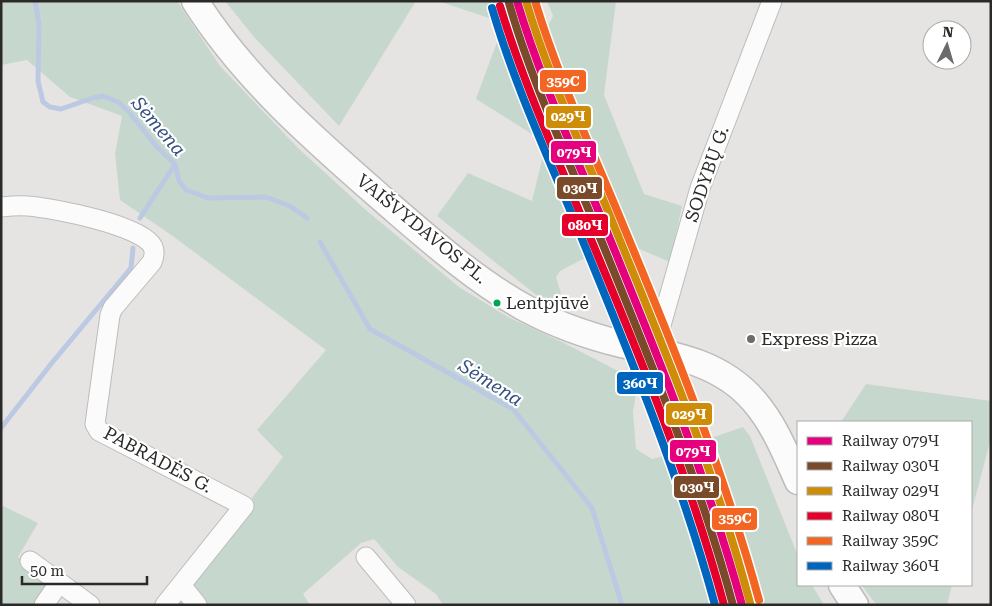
<svg xmlns="http://www.w3.org/2000/svg" width="992" height="606" font-family="'Roboto Serif',serif">
<style>
.green{fill:#c6d8cd}
.lines{fill:none;stroke-linecap:round;stroke-linejoin:round}
.stream{stroke:#bbc9e2;stroke-width:5}
.street-casing{stroke:#bebcbb;stroke-width:21}
.secondary-casing{stroke:#bebcbb;stroke-width:29}
.street{stroke:#fbfbfb;stroke-width:19}
.secondary{stroke:#fbfbfb;stroke-width:26}
.rail-1-casing{stroke:#fff;stroke-width:11}
.rail-2-casing{stroke:#fff;stroke-width:11}
.rail-3-casing{stroke:#fff;stroke-width:11}
.rail-4-casing{stroke:#fff;stroke-width:11}
.rail-5-casing{stroke:#fff;stroke-width:11}
.rail-6-casing{stroke:#fff;stroke-width:11}
.rail-1{stroke:#e5007d;stroke-width:8}
.rail-2{stroke:#7a4b2a;stroke-width:8}
.rail-3{stroke:#ce8d08;stroke-width:8}
.rail-4{stroke:#e4002b;stroke-width:8}
.rail-5{stroke:#f26522;stroke-width:8}
.rail-6{stroke:#0065bd;stroke-width:8}
.bus-dot{fill:#00a651;stroke:#fff;stroke-width:2}
.poi-dot{fill:#6c6b6a;stroke:#fff;stroke-width:2}
.labels{text-anchor:middle;stroke-width:4.5;stroke-linejoin:round;paint-order:stroke}
.bus-label{font-size:17px;fill:#2b2a29;stroke:#fff;text-anchor:start}
.street-label{font-size:18px;fill:#2b2a29;stroke:#fff}
.poi-label{font-size:18px;fill:#2b2a29;stroke:#fff;text-anchor:start}
.water-label{font-size:19px;font-style:italic;fill:#334f7f;stroke:#fff}
.line-badge{stroke:#fff;stroke-width:2}
.badge-label{font-size:14px;text-anchor:middle;font-weight:bold;fill:#fff}
</style>
<rect width="100%" height="100%" fill="#e6e4e2"/>
<path class="green" d="M1,1H177L220,66L298,148L367,211L459,287L508,317L566,344L620,372L636,394L633,412L636,449L652,459L683,451L735,605H443L436,594L398,567L374,539L361,543L303,594L310,605H171L283,457L257,430L326,350L174,237L120,200L115,154L122,116L70,97L27,60L1,65Z
M225,1H416L339,126L254,37Z
M438,1H510L530,63L602,249L560,271L556,277L561,293L552,299L540,298L437,216L468,173L532,201L546,143L476,99L504,23Z
M547,1H616L604,95L644,194L682,206L670,262L637,248L626,250L582,142L543,36L553,16Z
M866,384L991,401V438L971,514V422H841Z
M743,427L750,436L798,556V585H812L824,605H762L705,440Z
M1,505L38,523L18,557L47,582L46,590L35,605H1Z
M862,585H952L947,605H877L871,598Z"/>
<g class="lines">
<path class="stream" d="M35,1L39,25L38,81L43,102L50,107L61,109L93,98L103,96L118,102L129,112L157,147L175,164L179,181L186,190L208,198L266,197L290,206L307,218
M140,218L175,164
M320,242L370,329L513,409L592,508L622,605
M1,428L51,364L131,268L133,248"/>
<g class="street-casing">
<path id="street" d="M1,207C10,206 19,205 28,206C52,208 143,225 153,247C155,252 154,257 152,262L113,308L110,315L95,424L99,431L244,506L165,605
M654,350L700,188L772,1
M366,557L406,605
M30,561L90,605
M181,585L197,605
M44,605L59,583"/>
</g>
<g class="secondary-casing">
<path id="secondary" d="M195,1C245,80 317,142 387,203C430,240 477,282 527,309C557,325 589,336 621,344C669,354 720,361 754,401C774,424 786,454 798,481
M842,585L855,605"/>
</g>
<use href="#street" class="street"/>
<use href="#secondary" class="secondary"/>
<g class="rail-1-casing">
<path id="rail-1" d="M517,1C539,75 571,145 601,217C653,344 706,472 742,605"/>
</g>
<g class="rail-2-casing">
<path id="rail-2" d="M509,3C530,77 563,147 592,218C644,345 697,472 733,605"/>
</g>
<g class="rail-3-casing">
<path id="rail-3" d="M526,1C548,75 581,145 610,216C662,343 715,470 750,603"/>
</g>
<g class="rail-4-casing">
<path id="rail-4" d="M500,6C522,79 553,148 582,218C635,344 688,472 724,605"/>
</g>
<g class="rail-5-casing">
<path id="rail-5" d="M535,1C557,74 589,143 618,213C671,340 723,468 759,600"/>
</g>
<g class="rail-6-casing">
<path id="rail-6" d="M492,8C513,80 544,148 573,217C625,344 679,472 715,605"/>
</g>
<use href="#rail-1" class="rail-1"/>
<use href="#rail-2" class="rail-2"/>
<use href="#rail-3" class="rail-3"/>
<use href="#rail-4" class="rail-4"/>
<use href="#rail-5" class="rail-5"/>
<use href="#rail-6" class="rail-6"/>
</g>
<circle class="bus-dot" cx="497" cy="303" r="4.5"/>
<circle class="poi-dot" cx="751" cy="339" r="5"/>
<g class="labels">
<g class="bus-label">
<text x="506" y="309">Lentpjūvė</text>
</g>
<g class="street-label">
<text transform="translate(707 174) rotate(-71)" y="6">SODYBŲ G.</text>
<text transform="translate(422 229) rotate(39)" y="6">VAIŠVYDAVOS PL.</text>
<text transform="translate(158 460) rotate(28)" y="6">PABRADĖS G.</text>
</g>
<g class="poi-label">
<text x="761" y="345">Express Pizza</text>
</g>
<g class="water-label">
<text transform="translate(159 126) rotate(49)" y="7">Sėmena</text>
<text transform="translate(491 382) rotate(32)" y="7">Sėmena</text>
</g>
</g>
<g class="line-badge">
<rect x="539" y="69" width="48" height="24" rx="5" fill="#f26522"/>
<rect x="545" y="105" width="47" height="24" rx="5" fill="#ce8d08"/>
<rect x="550" y="140" width="47" height="24" rx="5" fill="#e5007d"/>
<rect x="556" y="176" width="47" height="24" rx="5" fill="#7a4b2a"/>
<rect x="561" y="213" width="48" height="24" rx="5" fill="#e4002b"/>
<rect x="616" y="371" width="48" height="24" rx="5" fill="#0065bd"/>
<rect x="665" y="402" width="48" height="24" rx="5" fill="#ce8d08"/>
<rect x="669" y="439" width="48" height="24" rx="5" fill="#e5007d"/>
<rect x="673" y="475" width="47" height="24" rx="5" fill="#7a4b2a"/>
<rect x="711" y="507" width="47" height="24" rx="5" fill="#f26522"/>
</g>
<g class="badge-label">
<text x="563" y="86">359С</text>
<text x="568" y="121">029Ч</text>
<text x="574" y="157">079Ч</text>
<text x="580" y="193">030Ч</text>
<text x="585" y="230">080Ч</text>
<text x="640" y="388">360Ч</text>
<text x="689" y="419">029Ч</text>
<text x="693" y="456">079Ч</text>
<text x="697" y="492">030Ч</text>
<text x="735" y="523">359С</text>
</g>
<rect width="992" height="606" fill="none" stroke="#2b2a29" stroke-width="5"/>
<rect x="797" y="421" width="175" height="165" fill="#ffffff" stroke="#aaaaa9"/>
<rect x="807" y="437" width="25" height="8" fill="#e5007d" stroke="#aaaaa9"/>
<text x="842" y="446" font-size="15" fill="#2b2a29">Railway 079Ч</text>
<rect x="807" y="462" width="25" height="8" fill="#7a4b2a" stroke="#aaaaa9"/>
<text x="842" y="471" font-size="15" fill="#2b2a29">Railway 030Ч</text>
<rect x="807" y="487" width="25" height="8" fill="#ce8d08" stroke="#aaaaa9"/>
<text x="842" y="496" font-size="15" fill="#2b2a29">Railway 029Ч</text>
<rect x="807" y="512" width="25" height="8" fill="#e4002b" stroke="#aaaaa9"/>
<text x="842" y="521" font-size="15" fill="#2b2a29">Railway 080Ч</text>
<rect x="807" y="537" width="25" height="8" fill="#f26522" stroke="#aaaaa9"/>
<text x="842" y="546" font-size="15" fill="#2b2a29">Railway 359С</text>
<rect x="807" y="562" width="25" height="8" fill="#0065bd" stroke="#aaaaa9"/>
<text x="842" y="571" font-size="15" fill="#2b2a29">Railway 360Ч</text>
<g transform="translate(947 45) rotate(5)"><circle r="24" fill="#ffffff" stroke="#aaaaa9"/>
<path d="M0-4L9 19L0 12L-9 19Z" fill="#6c6b6a"/>
<text y="-8" font-size="14" font-weight="bold" text-anchor="middle" fill="#2b2a29">N</text>
</g>
<path d="M22 576v8h125v-8" fill="none" stroke="#2b2a29" stroke-width="2.5"/>
<text x="30" y="576" font-size="15" fill="#2b2a29" stroke="#ffffff" stroke-width="4" paint-order="stroke">50 m</text>
</svg>
